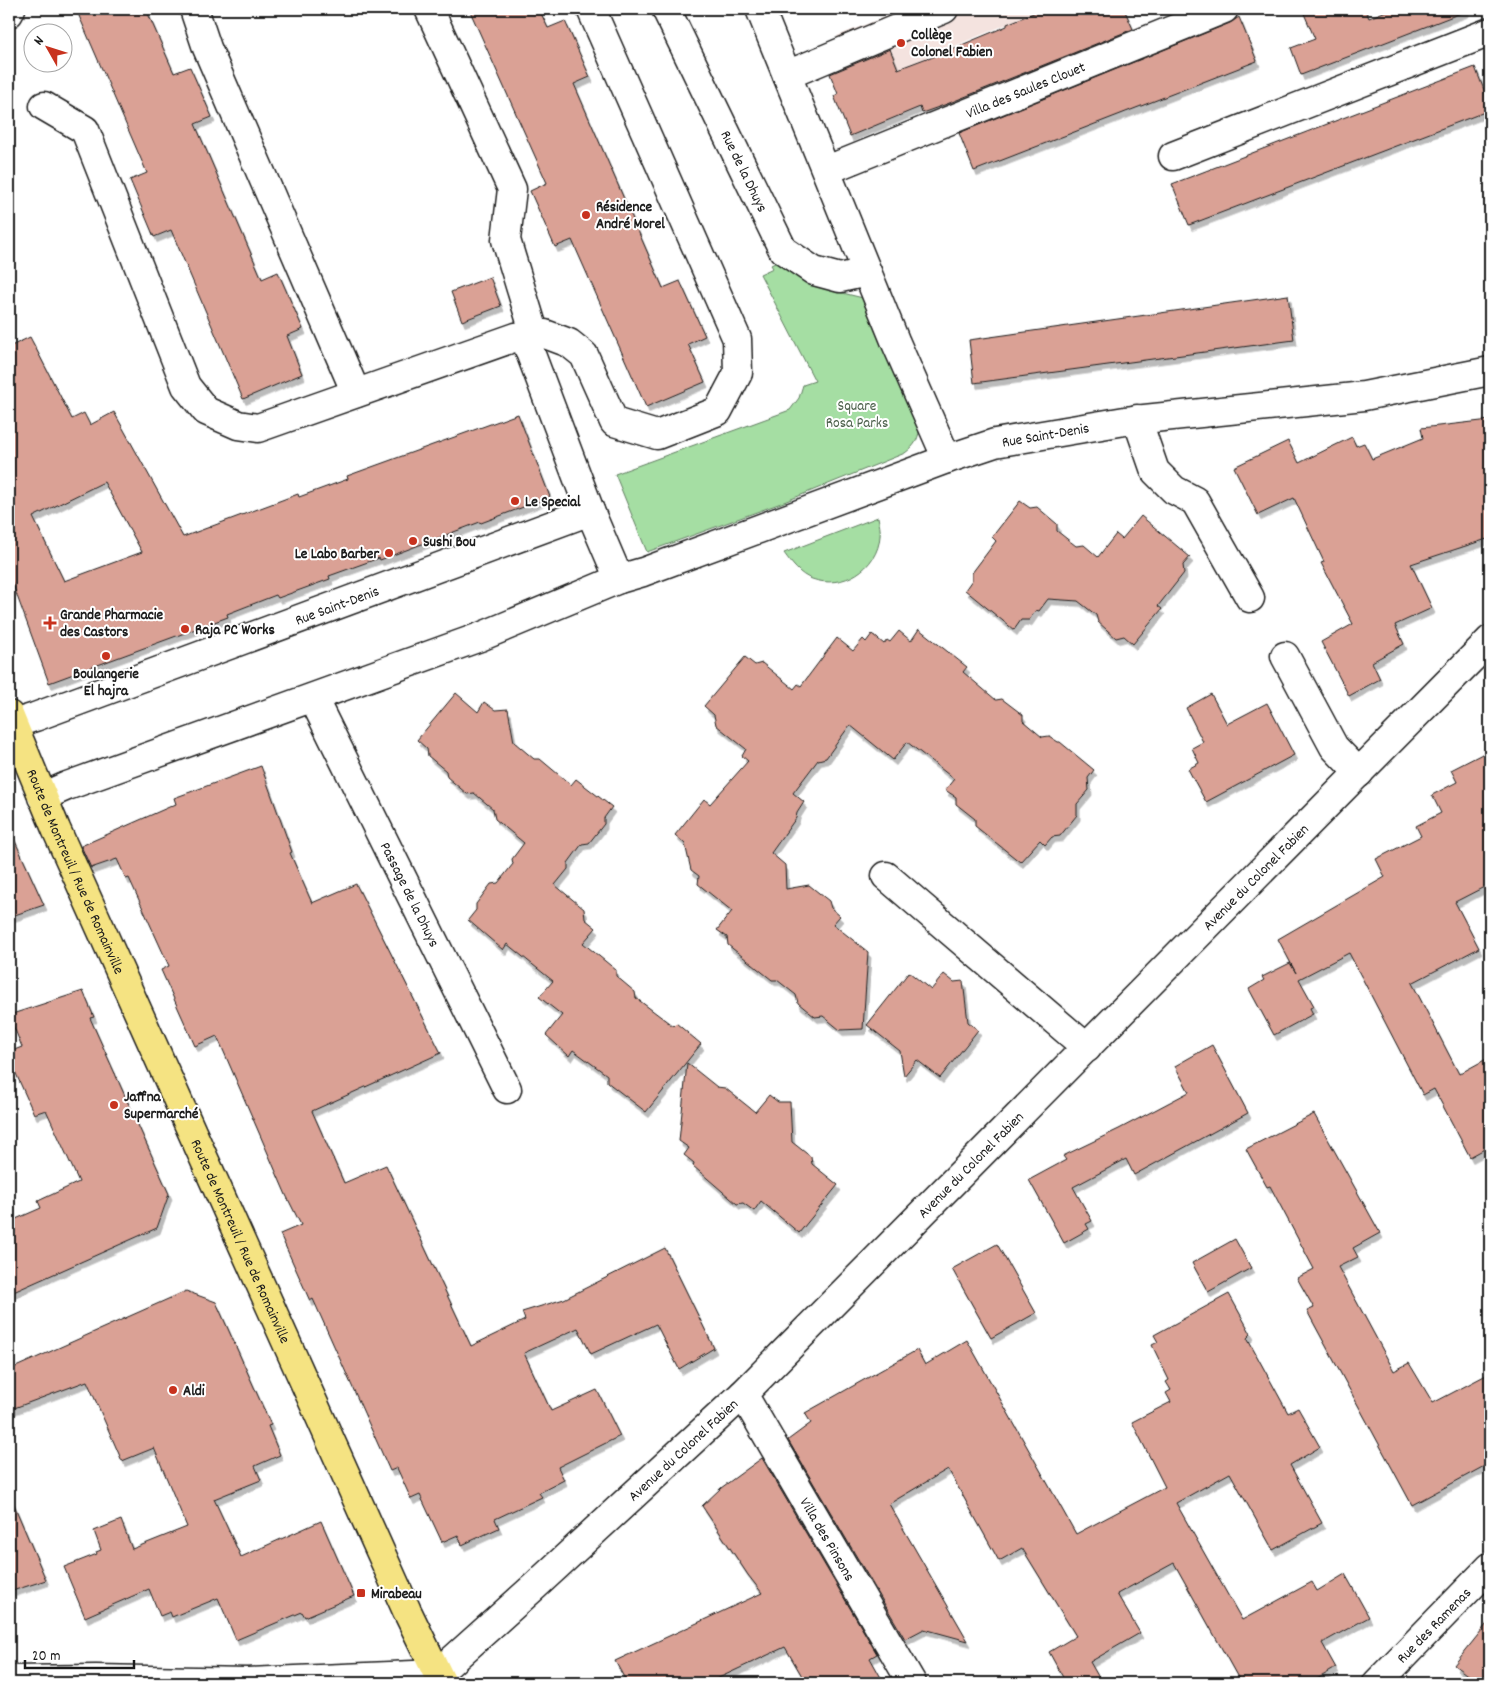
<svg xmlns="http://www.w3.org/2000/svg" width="1499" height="1692" font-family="Dekko,sans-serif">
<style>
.built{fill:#f4e3df}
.green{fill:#a5dea3;stroke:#607d60}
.building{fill:#daa195;stroke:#1c1c1c;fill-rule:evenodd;filter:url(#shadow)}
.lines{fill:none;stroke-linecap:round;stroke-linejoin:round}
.minor-casing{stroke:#1c1c1c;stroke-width:31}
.major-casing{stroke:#1c1c1c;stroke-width:31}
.minor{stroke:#fff;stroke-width:28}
.major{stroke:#f5e382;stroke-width:28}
.poi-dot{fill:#c8321e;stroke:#fff;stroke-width:2}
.labels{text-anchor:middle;stroke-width:4;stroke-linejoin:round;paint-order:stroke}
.poi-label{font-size:15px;font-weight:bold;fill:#1c1c1c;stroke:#fff;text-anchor:start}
.street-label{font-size:15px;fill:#1c1c1c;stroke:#fff}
.park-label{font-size:15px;fill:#4c604b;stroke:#fff}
</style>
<defs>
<filter id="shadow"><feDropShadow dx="3" dy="5.5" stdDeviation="0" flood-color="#0004"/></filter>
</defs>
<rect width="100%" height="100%" fill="#fff"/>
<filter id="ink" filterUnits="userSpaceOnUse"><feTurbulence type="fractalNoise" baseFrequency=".02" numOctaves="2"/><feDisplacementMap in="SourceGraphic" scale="10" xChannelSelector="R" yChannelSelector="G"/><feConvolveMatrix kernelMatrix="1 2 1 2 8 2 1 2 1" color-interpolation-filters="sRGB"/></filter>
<g filter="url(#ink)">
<path class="built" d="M904,9H1043L856,87L837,36Z"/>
<path class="green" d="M781,256L818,287L863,298L890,353L920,424C919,438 916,445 905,453L784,502L647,552L615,474L790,410L799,398L803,385L815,381L760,274L773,268L771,265L777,262Z
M878,517C879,523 881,530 880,536C878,569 842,590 812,579C800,575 792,564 784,553Z"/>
<path class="building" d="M76,9H146L174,73L190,67L212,117L195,124L262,279L278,272L303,329L287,336L302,374L243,399L171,230L154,237L130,180L147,173Z
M469,9H539L548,28L565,21L590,77L574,84L663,288L680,281L705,336L688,344L705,382L646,407L572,240L555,247L530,191L547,183Z
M1043,9H1124L1133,29L947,104L922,113L920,107L850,136L834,96L838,94L830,74L890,49L898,69L927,58L928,59L1007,26V24Z
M1302,9H1365L1369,18L1391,9H1466V11L1301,75L1291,48L1315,39Z
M1239,17L1257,61L974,171L959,133L1230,23Z
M1475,67L1490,105V110L1189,225L1172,184Z
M490,277L501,306L462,321L451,292Z
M1288,295L1294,340L974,383L969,340Z
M30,337L72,419L84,413L90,425L114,412L183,537L298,494L299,497L348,479L347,476L518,414L550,497L481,523L480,522L380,560L379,558L329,576L330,579L278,598L276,595L227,614L228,617L49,683L9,574V347ZM104,482L142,552L64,581L33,517Z
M1490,420V538L1411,564L1432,608L1395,625L1404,644L1372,662L1380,679L1349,696L1321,642L1353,624L1321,563L1324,562L1294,498L1258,515L1234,467L1288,441L1299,463L1352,437L1356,446L1364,443L1372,459L1423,438L1421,428Z
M1020,501L1030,508L1037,507L1057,524V531L1076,546L1084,545L1098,557L1116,534L1122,539L1141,516L1190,557L1183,565L1184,573L1158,606L1162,609L1133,644L1124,636L1116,638L1098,622L1096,615L1078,601L1048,599L1039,611L1036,610L1029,620H1021L1014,630L965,590L972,580V573L996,541L992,537Z
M919,629L967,667L963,672L996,700L1002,699L1023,715V721L1042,737L1049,736L1058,742H1060L1094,770L1088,778L1089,790L1077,804V815L1060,836L1052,837L1045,845L1040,840L1020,862L975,826V819L956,804V797L945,790L954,779L907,742L893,760L850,725L826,758L818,760L793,793L804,802L797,813L796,818L771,853L785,865L786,889L809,885L829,901L831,908L840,916L833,924L868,952L863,1029L840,1030L823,1016L815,1017L798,1003L796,995L777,980H772L728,945L727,937L717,930L732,911L698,884L699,876L691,870L685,844L675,835L704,799L710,804L748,761L742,756L746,749L716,725L714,715L704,706L745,657L755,665L762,663L794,689L798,684L801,686L837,638L853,651L863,639L866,642L872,634L884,644L887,640L890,642L899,631L911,641Z
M456,693L478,712L484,702L495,710L508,709L514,742L534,759H540L571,785L576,779L612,807L604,818V824L589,843L582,844L568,863V869L555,885L584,909L585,919L596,928L583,943L616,970V976L635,992L636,998L673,1026L676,1023L701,1044L646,1112L607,1082V1075L573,1050L569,1056L546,1035L562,1015L539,997L553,981L507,944L503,950L468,920L476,910V904L491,884L498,883L513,864L512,859L524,843L495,819L493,809L474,793L467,794L447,777L446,771L428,756L427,749L417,740Z
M1211,694L1227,724L1267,703L1294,755L1206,802L1188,769L1199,763L1192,748L1203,742L1186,708Z
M1490,750V884L1455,902L1479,948L1412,983L1459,1074L1490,1057V1146L1470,1157L1434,1089L1423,1095L1349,953L1299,979L1314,1006L1310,1008L1313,1014L1274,1035L1249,989L1264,980L1262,977L1290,963L1296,973L1278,939L1385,877L1376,859L1421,836L1416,826L1441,813L1432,795L1457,782L1451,770Z
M261,766L292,852L290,853L312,903L356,884L441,1053L312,1111L344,1183L386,1165L471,1346L525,1320L522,1312L564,1299L665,1248L714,1348L679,1369L656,1324L591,1354L578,1328L524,1353L551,1411L597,1390L620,1436L558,1467L564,1480L539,1493L542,1497L495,1519L499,1528L462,1545L458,1535L442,1542L420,1495L411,1499L397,1468L390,1471L313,1299L310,1301L280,1234L301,1225L286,1195L217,1036L195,1046L161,970L169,966L129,878L126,879L117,859L91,868L81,846L176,804L174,798Z
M9,828L44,905L9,917Z
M909,972L931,990L944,974L954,982L963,981L968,1022L978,1030L940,1078L917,1060L904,1076L900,1051L867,1025Z
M83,991L94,1017L90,1018L169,1194L157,1228L9,1294V1222L41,1208L38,1201L79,1182L46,1110L34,1114L9,1058V1052L22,1047L9,1015Z
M1212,1045L1248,1113L1134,1175L1126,1159L1073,1187L1092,1221L1086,1224L1089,1229L1064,1243L1029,1180L1066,1160L1063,1156L1119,1129L1189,1092L1175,1066Z
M687,1063L717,1087L725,1088L755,1112L769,1095L778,1102H790L792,1142L811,1157L812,1164L838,1185L799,1233L761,1201L754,1211L743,1203L737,1204L693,1166L694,1163L684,1155L689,1148L679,1141Z
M1314,1114L1380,1233L1353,1248L1358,1257L1338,1267L1394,1371L1409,1363L1433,1403L1490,1373V1463L1412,1505L1307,1311L1314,1308L1297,1278L1314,1269L1270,1186L1267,1187L1246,1149Z
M1235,1239L1251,1268L1208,1292L1192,1263Z
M997,1244L1036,1313L991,1338L952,1269Z
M186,1291L216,1302L271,1425L268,1426L280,1455L255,1466L261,1480L214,1499L241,1557L321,1521L354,1596L305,1617L302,1612L236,1640L218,1598L172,1617L170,1612L160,1616L149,1589L85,1617L64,1567L97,1554L96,1552L101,1550L94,1531L121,1520L132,1549L187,1527L154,1448L122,1461L87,1381L9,1410V1370Z
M1229,1294L1251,1334L1247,1338L1288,1413L1298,1408L1320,1447L1290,1465L1322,1523L1273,1550L1230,1473L1176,1503L1242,1620L1312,1582L1317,1591L1345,1574L1369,1617L1322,1643L1336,1668L1310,1683H1241L1174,1563L1117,1594L1140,1633L1090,1662L1102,1683H1066L1049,1652L1076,1636L1022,1548L999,1561L948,1469L889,1504L968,1641L924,1629L905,1639L788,1440L811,1423L805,1413L917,1350L925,1365L967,1340L1076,1534L1165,1487L1132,1422L1171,1402L1166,1393L1171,1390L1166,1382L1169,1380L1152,1345L1158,1342L1154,1335Z
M762,1458L877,1654L870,1658L884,1683H806L785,1647L708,1683H627L615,1661L762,1593L748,1575L702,1506L721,1488Z
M9,1493L46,1580L9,1592Z
M1490,1620V1683H1478L1454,1665Z"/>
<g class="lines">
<g class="minor-casing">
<g id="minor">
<path d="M194,9L207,48L356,393"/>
<path d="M429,9L512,189L506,240L535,335"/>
<path id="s1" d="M666,9L783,250L814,271L840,278L867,272"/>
<path d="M760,9L896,343L947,459"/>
<path d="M9,13L11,9"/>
<path d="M787,75L944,9"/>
<path d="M44,106L85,130L186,386L206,411L238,425L258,428L516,337L545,334L569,343L584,355L614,422L657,435L718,411L738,373L737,339L591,9"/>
<path d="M1173,156L1490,32"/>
<path id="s2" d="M827,170L1224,9"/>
<path d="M524,336L590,511"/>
<path d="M1137,419L1155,471L1174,490L1195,501L1250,598"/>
<path d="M1285,656L1334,747L1359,773"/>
<path id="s3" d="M313,698L507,1089"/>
<path id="s4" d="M13,724L35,717L590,511L619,579"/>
<path id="s5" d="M42,797L67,786L480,637L619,579L643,572L947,459L995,443L1125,421L1364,396L1490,371"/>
<path d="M886,876L1087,1048"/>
<path id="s6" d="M743,1394L912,1683"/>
<path id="s7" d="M9,1680L96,1679L247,1682L437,1674L535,1586L743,1394L1490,640"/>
<path id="s8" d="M1377,1683L1490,1567"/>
</g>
</g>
<g class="major-casing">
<g id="major">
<path id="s9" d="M9,715L56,829L407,1611L442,1683"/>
</g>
</g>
<use href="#minor" class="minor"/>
<use href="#major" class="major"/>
</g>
</g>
<g class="poi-dot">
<circle cx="901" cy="43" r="5"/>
<circle cx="586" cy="215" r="5"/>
<circle cx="515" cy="501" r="5"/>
<circle cx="413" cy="541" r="5"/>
<circle cx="389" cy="553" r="5"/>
<path d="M47.5 615.5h5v5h5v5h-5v5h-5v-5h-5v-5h5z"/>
<circle cx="185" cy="629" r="5"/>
<circle cx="106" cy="656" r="5"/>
<circle cx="114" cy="1105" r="5"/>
<circle cx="173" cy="1390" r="5"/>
<rect x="356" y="1588" width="10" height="10" rx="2.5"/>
</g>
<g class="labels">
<g class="poi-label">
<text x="911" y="39">Collège<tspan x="911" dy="17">Colonel Fabien</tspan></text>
<text x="596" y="211">Résidence<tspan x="596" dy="17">André Morel</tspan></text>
<text x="525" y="506">Le Special</text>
<text x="423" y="546">Sushi Bou</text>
<text x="379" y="558" text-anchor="end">Le Labo Barber</text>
<text x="60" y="619">Grande Pharmacie<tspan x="60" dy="17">des Castors</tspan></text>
<text x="195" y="634">Raja PC Works</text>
<text x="106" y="678" text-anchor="middle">Boulangerie<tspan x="106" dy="17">El hajra</tspan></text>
<text x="124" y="1101">Jaffna<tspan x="124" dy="17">Supermarché</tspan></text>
<text x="183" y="1395">Aldi</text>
<text x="371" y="1598">Mirabeau</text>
</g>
<g class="street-label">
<text dy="5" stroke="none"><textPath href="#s2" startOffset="214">Villa des Saules Clouet</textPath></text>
<text dy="5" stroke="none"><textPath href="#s1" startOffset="180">Rue de la Dhuys</textPath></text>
<text dy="5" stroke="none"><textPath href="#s5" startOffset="1068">Rue Saint-Denis</textPath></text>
<text dy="5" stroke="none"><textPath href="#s4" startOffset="345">Rue Saint-Denis</textPath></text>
<text dy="5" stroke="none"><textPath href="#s9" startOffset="170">Route de Montreuil / Rue de Romainville</textPath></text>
<text dy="5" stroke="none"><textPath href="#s7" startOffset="1571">Avenue du Colonel Fabien</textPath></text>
<text dy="5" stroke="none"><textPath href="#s3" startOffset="219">Passage de la Dhuys</textPath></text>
<text dy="5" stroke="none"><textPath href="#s7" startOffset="1166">Avenue du Colonel Fabien</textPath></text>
<text dy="5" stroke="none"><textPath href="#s9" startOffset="575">Route de Montreuil / Rue de Romainville</textPath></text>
<text dy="5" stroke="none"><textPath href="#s7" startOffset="761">Avenue du Colonel Fabien</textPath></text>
<text dy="5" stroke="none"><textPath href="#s6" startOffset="168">Villa des Pinsons</textPath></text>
<text dy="5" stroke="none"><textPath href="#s8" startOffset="81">Rue des Ramenas</textPath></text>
</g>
<g class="park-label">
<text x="857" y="410">Square<tspan x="857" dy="17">Rosa Parks</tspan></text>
</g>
</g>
<rect width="1499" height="1692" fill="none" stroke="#fff" stroke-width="30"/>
<rect x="15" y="15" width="1469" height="1662" fill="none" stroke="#1c1c1c" stroke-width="2" filter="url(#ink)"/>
<g transform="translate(48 48) rotate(309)"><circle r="24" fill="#ffffff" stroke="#a4a4a4"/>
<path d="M0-4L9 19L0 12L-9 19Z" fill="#c8321e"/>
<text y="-8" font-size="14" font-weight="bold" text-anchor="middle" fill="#1c1c1c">N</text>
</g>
<path d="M25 1660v8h109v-8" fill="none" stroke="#1c1c1c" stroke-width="2.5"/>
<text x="32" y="1660" font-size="15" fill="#1c1c1c" stroke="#ffffff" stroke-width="4" paint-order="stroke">20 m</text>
</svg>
